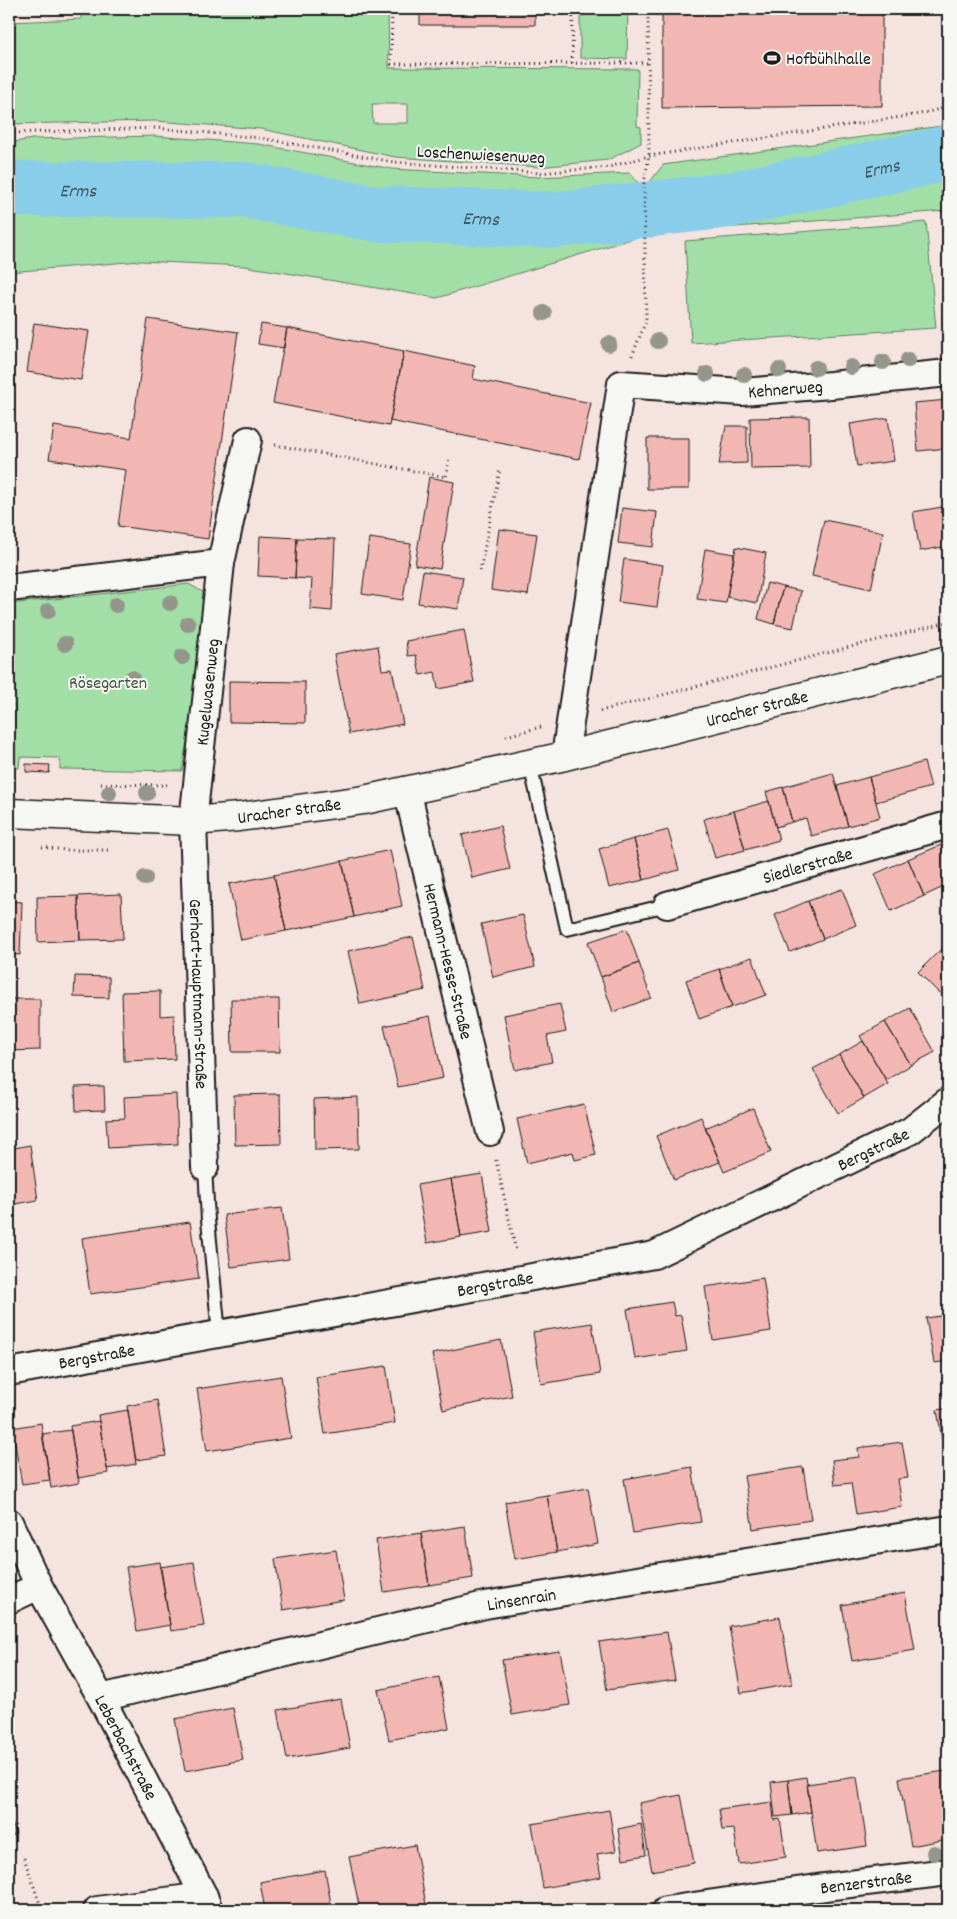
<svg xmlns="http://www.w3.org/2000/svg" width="957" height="1919" font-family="Dekko,sans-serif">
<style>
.green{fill:#a1dfa7;stroke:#5e7e62;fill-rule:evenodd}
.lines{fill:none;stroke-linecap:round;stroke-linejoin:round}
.river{stroke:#89cdeb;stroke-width:56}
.building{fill:#f3b7b3;stroke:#1c1c1c}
.lane-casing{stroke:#1c1c1c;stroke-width:16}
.street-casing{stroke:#1c1c1c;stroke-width:30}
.secondary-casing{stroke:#1c1c1c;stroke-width:31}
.path{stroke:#1c1c1c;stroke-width:3;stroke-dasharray:1 4;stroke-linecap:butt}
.lane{stroke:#f6f6f2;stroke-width:12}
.street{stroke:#f6f6f2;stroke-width:26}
.secondary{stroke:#f6f6f2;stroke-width:28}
.tree{fill:#94958b}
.labels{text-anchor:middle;stroke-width:4;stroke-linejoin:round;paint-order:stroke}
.poi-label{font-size:18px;fill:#1c1c1c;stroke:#f6f6f2;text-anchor:start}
.street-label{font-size:18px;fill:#1c1c1c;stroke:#f6f6f2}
.park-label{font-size:18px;fill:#445646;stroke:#f6f6f2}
.water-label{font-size:19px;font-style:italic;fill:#425a64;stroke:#f6f6f2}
</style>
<rect width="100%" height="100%" fill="#f5e3df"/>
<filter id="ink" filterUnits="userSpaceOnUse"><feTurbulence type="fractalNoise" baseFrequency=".02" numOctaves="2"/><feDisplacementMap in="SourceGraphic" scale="10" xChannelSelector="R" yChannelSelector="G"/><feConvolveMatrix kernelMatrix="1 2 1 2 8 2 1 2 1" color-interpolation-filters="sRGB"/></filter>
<g filter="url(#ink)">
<path class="green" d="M81,9H388L389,68L638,69L637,126L641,127V143L608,160L539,167L395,157L261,129L156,121L9,124V22L81,19ZM372,104H408V123H373Z
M580,9H628L627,59L580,58Z
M948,125V209L945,211L683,231L650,237L649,183L663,165Z
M155,136L258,144L392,169L538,177L630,173L638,183V237L437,298L244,266L140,261L9,272V143L32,139Z
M926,222L936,328L691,343L685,241Z
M189,584L204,593L209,607L182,771L60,769V758L20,757L19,768H9V604Z"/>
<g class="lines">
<path class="river" id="s1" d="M9,189L245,190L377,214L556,220L730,200L948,153"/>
</g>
<path class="building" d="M420,9H535V25H420Z
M662,9H882V106L662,108Z
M148,319L238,332L208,539L118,526L126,470L49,459L54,426L131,438Z
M34,323L89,331L81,380L27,372Z
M261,324L287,328L284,348L258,344Z
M287,328L404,351L389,426L273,403Z
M404,351L475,366L473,379L591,403L579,459L390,421Z
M948,400V448L918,451L914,403Z
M809,417L810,468L751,469L750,418Z
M888,418L894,461L857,466L850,424Z
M726,426H747V463L719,464Z
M647,438H689V489H647Z
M429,477L454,482L440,569L415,565Z
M9,485H13L9,515Z
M948,506V546L920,551L913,512Z
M622,508L657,512L653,547L618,543Z
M824,520L883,532L871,589L812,576Z
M499,529L537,534L528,595L491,590Z
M260,536L297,538L295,578L258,576Z
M297,538L335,539L332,611L310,609L312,579L295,578Z
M369,538L411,544L403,600L362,594Z
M736,547L766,553L757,603L727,597Z
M705,549L734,554L726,603L697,599Z
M624,559L663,565L657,607L618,602Z
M423,571L463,577L458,609L418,603Z
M767,583L783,587L774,624L758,619Z
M783,587L801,591L793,628L774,624Z
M464,630L474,682L438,689L435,672L420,675L416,655L408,656L406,641Z
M378,646L382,670L392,669L403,724L349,734L334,654Z
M229,681L305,682V723L229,722Z
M924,762L931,787L876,802L869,777Z
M26,764L50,765L49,773L26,772Z
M833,773L848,826L811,836L806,818L792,822L783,787Z
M869,777L880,817L848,826L837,786Z
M783,787L792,822L776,827L766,792Z
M769,801L779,840L745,850L734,811Z
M734,811L745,850L715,858L704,819Z
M500,826L510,869L472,878L462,835Z
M668,830L679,870L644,880L634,839Z
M634,839L644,880L609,888L599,849Z
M941,845L948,862V885L924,896L908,859Z
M390,850L402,906L354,917L342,861Z
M908,859L924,896L891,911L875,874Z
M342,861L354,917L286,931L274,875Z
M274,875L286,931L241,940L229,884Z
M842,889L856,925L823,939L808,901Z
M121,894L123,939L80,940L78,896Z
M78,896L80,940L38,942L37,897Z
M9,901L22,902L20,955L9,954Z
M808,901L823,939L790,952L775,915Z
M523,915L535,967L493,977L481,924Z
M627,929L639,963L601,977L588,942Z
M413,937L425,990L360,1004L348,951Z
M948,942V1002L918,972Z
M752,957L766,995L732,1007L719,969Z
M639,963L651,998L613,1012L601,977Z
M719,969L732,1007L699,1019L686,980Z
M75,976L109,977V998L74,997Z
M160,991V1016L174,1015L175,1059L124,1061L122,992Z
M9,999H40V1050L9,1051Z
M231,999H279L280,1052H232Z
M560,1004L566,1032L547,1036L552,1062L515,1070L504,1015Z
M910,1008L935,1052L911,1065L885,1022Z
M430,1016L443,1078L398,1087L384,1026Z
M885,1022L911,1065L886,1080L860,1036Z
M863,1041L888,1084L864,1098L839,1055Z
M839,1055L864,1098L838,1113L813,1069Z
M104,1086L105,1110L76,1111L75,1087Z
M176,1094L178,1144L108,1148L106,1119L125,1118L124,1097Z
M280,1094L281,1144L235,1145L234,1095Z
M358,1097L359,1149L315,1150L314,1099Z
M584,1104L596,1155L575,1160L573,1152L527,1163L517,1119Z
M753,1108L771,1152L724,1172L705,1128Z
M701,1117L720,1162L674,1180L656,1136Z
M30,1145L38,1200L9,1205V1149Z
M482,1174L492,1232L461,1237L451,1179Z
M451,1179L461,1237L427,1243L417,1185Z
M282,1208L289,1259L231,1267L224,1215Z
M190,1222L199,1279L90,1294L82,1238Z
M763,1278L771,1331L713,1340L705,1287Z
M672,1302L675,1316L681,1315L687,1351L635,1359L627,1309Z
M948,1315V1361L934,1363L926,1318Z
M592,1323L600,1374L541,1384L533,1332Z
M501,1340L512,1396L443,1410L432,1354Z
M386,1366L395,1423L325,1434L316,1377Z
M281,1376L291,1438L207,1451L197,1389Z
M157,1400L166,1456L136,1460L127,1406Z
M948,1408V1475L937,1410Z
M128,1410L136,1464L107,1469L98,1415Z
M99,1421L108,1473L78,1478L70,1426Z
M41,1423L50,1480L22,1484L12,1428Z
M71,1430L79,1483L51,1488L42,1434Z
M902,1442L908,1478L898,1479L902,1507L856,1514L851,1483L835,1485L832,1460L859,1457L858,1448Z
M692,1467L701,1522L633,1533L624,1479Z
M803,1467L811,1520L753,1529L744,1476Z
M588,1488L598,1544L557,1552L547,1495Z
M547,1495L557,1552L515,1559L505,1502Z
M465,1526L473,1578L429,1585L421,1533Z
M421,1533L429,1585L384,1592L376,1540Z
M336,1550L344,1600L283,1610L275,1559Z
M160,1562L170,1625L137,1631L126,1567Z
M194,1562L204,1626L171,1631L160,1567Z
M905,1593L915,1650L852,1661L842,1605Z
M780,1617L792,1684L741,1693L729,1626Z
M667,1632L675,1680L607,1690L599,1642Z
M560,1651L570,1705L512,1715L502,1660Z
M439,1677L449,1728L389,1740L378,1690Z
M341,1699L350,1748L287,1759L278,1710Z
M233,1708L243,1760L185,1771L175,1719Z
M945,1771L948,1790V1839L911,1846L899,1778Z
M806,1777L811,1812L792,1815L788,1780Z
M857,1777L867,1846L817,1853L807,1784Z
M788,1780L792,1815L775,1817L771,1782Z
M681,1795L694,1863L652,1871L639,1803Z
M772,1802L774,1820L780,1819L786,1857L739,1864L734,1829L722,1830L719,1809Z
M609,1810L616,1851L597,1854L601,1877L543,1888L532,1824Z
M9,1815L16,1834L9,1837Z
M641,1824L646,1855L623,1859L618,1829Z
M415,1845L427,1910H360L349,1857Z
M325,1870L332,1910H265L260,1882Z"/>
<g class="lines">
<g class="lane-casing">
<path id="lane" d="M530,764L567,929L667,905
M205,1167L208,1220L219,1334"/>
</g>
<g class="street-casing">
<g id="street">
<path d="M221,563L248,440"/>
<path id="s2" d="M9,588L221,563L193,821L205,1167"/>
<path id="s3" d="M565,756L621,384L742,392L831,385L948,373"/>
<path id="s4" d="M407,790L490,1132"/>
<path id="s5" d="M667,905L948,825"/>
<path id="s6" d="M9,1372L654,1255L910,1131L948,1101"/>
<path id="s7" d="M9,1522L39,1586L101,1698L204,1896L209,1910"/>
<path d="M9,1600L39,1586"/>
<path id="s8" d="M101,1698L485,1605L948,1529"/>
<path d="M97,1910L204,1896"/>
<path id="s9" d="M666,1910L817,1888L948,1872"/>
</g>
</g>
<g class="secondary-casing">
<g id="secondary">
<path id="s10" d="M9,813L193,821L239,817L364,800L565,756L948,660"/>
</g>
</g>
<path class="path" d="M392,9L391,64L648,63
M572,63L573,9
M9,133L157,128L260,138L394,162L539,173L609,167L649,156L920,114L948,107
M632,356L646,321L644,183L649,156L648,9
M275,445L446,477L449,459
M480,571L500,469
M600,711L948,622
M506,736L541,727
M101,784L167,785
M42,847L65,850H110
M496,1160L516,1251
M24,1858L42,1910"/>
<use href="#lane" class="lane"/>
<use href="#street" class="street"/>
<use href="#secondary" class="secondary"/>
</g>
<g class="tree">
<circle cx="544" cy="313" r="8"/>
<circle cx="658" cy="341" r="8"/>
<circle cx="609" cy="344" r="8"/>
<circle cx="908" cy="360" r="8"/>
<circle cx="883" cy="362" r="8"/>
<circle cx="851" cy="367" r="8"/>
<circle cx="816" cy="368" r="8"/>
<circle cx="779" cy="370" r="8"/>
<circle cx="707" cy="374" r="8"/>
<circle cx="744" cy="375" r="8"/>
<circle cx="170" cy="603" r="8"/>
<circle cx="116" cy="605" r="8"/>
<circle cx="48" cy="611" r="8"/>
<circle cx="188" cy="624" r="8"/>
<circle cx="65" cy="644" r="8"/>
<circle cx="182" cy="657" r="8"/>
<circle cx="132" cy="678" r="8"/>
<circle cx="109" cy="793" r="8"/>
<circle cx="147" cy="793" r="8"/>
<circle cx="145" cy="878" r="8"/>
<circle cx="934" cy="1853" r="8"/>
</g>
</g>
<defs>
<g id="stadium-bare" transform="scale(1.35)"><path d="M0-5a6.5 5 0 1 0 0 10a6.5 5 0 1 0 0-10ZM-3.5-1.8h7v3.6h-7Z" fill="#1c1c1c" stroke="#f6f6f2" stroke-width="2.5" paint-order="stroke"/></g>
</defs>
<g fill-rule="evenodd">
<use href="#stadium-bare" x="772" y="58"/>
</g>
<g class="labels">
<g class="poi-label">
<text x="786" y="64">Hofbühlhalle</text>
</g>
<g class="street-label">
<text transform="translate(481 154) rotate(3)" y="6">Loschenwiesenweg</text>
<text dy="6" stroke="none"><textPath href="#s3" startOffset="541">Kehnerweg</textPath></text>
<text transform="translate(207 692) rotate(-84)" y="6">Kugelwasenweg</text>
<text dy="6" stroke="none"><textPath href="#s10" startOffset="760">Uracher Straße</textPath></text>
<text dy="6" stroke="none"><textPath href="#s10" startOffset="281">Uracher Straße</textPath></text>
<text dy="6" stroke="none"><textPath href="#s5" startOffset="146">Siedlerstraße</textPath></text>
<text dy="6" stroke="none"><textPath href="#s4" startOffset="176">Hermann-Hesse-Straße</textPath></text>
<text dy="6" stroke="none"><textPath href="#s2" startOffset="646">Gerhart-Hauptmann-Straße</textPath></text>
<text dy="6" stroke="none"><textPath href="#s6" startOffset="899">Bergstraße</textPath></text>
<text dy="6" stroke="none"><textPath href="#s6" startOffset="494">Bergstraße</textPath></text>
<text dy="6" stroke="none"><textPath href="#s6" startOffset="89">Bergstraße</textPath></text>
<text dy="6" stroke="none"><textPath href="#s8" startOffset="432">Linsenrain</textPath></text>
<text dy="6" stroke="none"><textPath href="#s7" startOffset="254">Leberbachstraße</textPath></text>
<text dy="6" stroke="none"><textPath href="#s9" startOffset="202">Benzerstraße</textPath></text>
</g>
<g class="park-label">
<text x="108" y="688">Rösegarten</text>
</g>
<g class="water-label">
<text dy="7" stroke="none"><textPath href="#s1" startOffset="879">Erms</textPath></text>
<text dy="7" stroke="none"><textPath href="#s1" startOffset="69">Erms</textPath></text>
<text dy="7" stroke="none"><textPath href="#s1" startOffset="474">Erms</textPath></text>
</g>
</g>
<rect width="957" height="1919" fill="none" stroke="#f6f6f2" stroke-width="30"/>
<rect x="15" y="15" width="927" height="1889" fill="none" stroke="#1c1c1c" stroke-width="2" filter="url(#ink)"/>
</svg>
